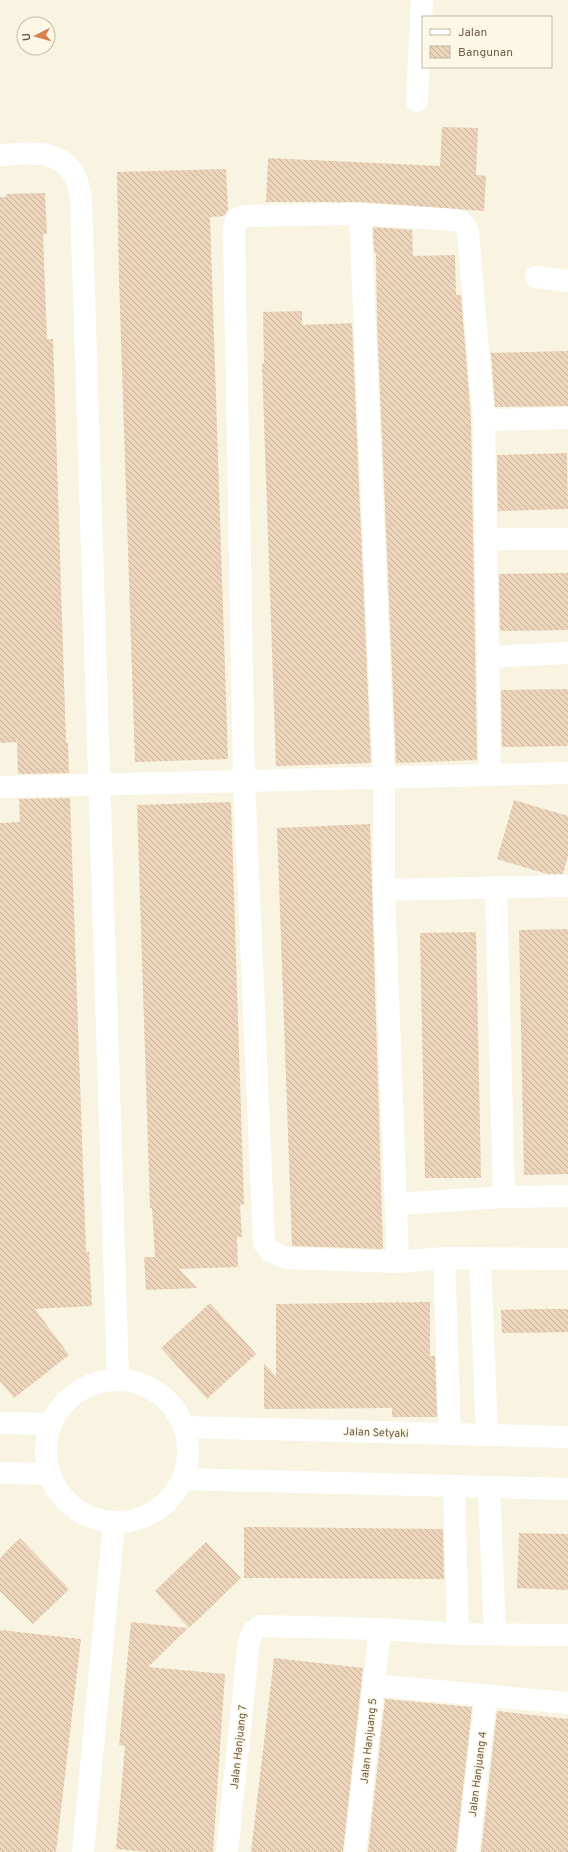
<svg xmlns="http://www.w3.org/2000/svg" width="568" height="1852" font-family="Overpass,sans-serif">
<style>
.building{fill:url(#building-back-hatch)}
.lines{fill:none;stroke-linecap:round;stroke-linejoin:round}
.minor{stroke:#fff;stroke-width:22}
.labels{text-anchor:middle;stroke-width:3;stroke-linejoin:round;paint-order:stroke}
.street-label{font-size:11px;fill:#6e5c4b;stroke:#fdf7e6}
</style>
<defs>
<pattern id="building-back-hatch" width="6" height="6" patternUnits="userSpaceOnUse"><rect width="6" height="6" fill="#ecd5bb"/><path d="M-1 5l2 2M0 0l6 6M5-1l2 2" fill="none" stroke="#c3b09a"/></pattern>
</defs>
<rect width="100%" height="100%" fill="#f9f3e1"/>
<path class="building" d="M442,127L478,128L476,175L486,176L484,211L361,202H266L268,158L440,166Z
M226,169L228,210L224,216L210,217L228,759L135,762L119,279L117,172Z
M45,193L47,234H43L47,339H53L66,743H68L69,773L18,774L17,742L0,743V197H6V194Z
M373,227L412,230L413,256L455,255L456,295H461L471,420L477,760L396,763L377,322L376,253H374Z
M302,311V325L352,323L371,763L276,766L262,364L264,363L263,312Z
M568,351V406L495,407L491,353Z
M567,453L568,509L498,511L497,455Z
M568,573V630L500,631L499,574Z
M568,689V746L502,747L501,690Z
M70,798L86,1252H89L92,1306L35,1309L69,1355L14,1398L0,1381V823L20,822L19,799Z
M514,800L568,816V856L563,874H547L497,859Z
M231,802L244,1204L240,1205L242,1237H237L238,1267L179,1269L197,1288L146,1290L144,1257H155L152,1208H150L137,805Z
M370,824L383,1249L292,1246L277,828Z
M568,929V1174L524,1175L519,930Z
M476,932L481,1178H425L420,933Z
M430,1302V1356H435L437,1417H392V1408L264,1409V1363L276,1377V1304Z
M210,1303L256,1354L207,1399L161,1348Z
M534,1309H568V1332L502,1333L501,1310Z
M244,1527L443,1529L444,1579L244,1578Z
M519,1533L568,1534V1590L517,1588Z
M20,1538L69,1589L33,1624L0,1591V1558Z
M206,1542L241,1578L189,1628L155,1591Z
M131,1622L188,1628L148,1667L225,1674L213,1852H149L116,1849L125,1746L119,1745Z
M0,1630L81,1639L56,1852H0Z
M274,1658L363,1668L343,1852H251Z
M385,1699L472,1707L456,1852H368Z
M497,1711L568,1719V1852H481Z"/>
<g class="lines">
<path class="minor" d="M417,101L422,0
M0,155C28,154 57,147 74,174C78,180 79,191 81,198L118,1379
M360,214L384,778V890L398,1262
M536,277L568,281
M484,420L568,418
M485,539H568
M489,657L568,653
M490,775L484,420L468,233C466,225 463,222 455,220L360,214L243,216L236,219L234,229L244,781L264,1243L270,1251L286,1258L398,1262L444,1258L568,1259
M0,787L568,773
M496,887L504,1197
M384,890L568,886
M396,1204L504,1197L568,1196
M444,1258L450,1434
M480,1259L487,1435
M46 1451a71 71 0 1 1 142 0a71 71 0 1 1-142 0Z
M0,1423L51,1424
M184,1427L568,1437
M0,1473L50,1474
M183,1479L568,1489
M454,1486L458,1634
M489,1487L495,1634
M374,1685L568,1703
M83,1852L114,1522
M227,1852L249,1641L254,1631L261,1626L380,1629L458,1634L568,1635
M355,1852L380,1629
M468,1852L486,1696"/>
</g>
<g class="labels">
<g class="street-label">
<text transform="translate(376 1432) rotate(2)" y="4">Jalan Setyaki</text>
<text transform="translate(368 1741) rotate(-84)" y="4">Jalan Hanjuang 5</text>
<text transform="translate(238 1747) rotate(-84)" y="4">Jalan Hanjuang 7</text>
<text transform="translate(477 1774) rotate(-83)" y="4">Jalan Hanjuang 4</text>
</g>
</g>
<rect x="422" y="16" width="130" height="52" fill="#fdf7e6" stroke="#c4b9a8"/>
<rect x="430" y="29" width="20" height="6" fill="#ffffff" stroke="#c4b9a8"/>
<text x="458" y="36" font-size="12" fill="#6e5c4b">Jalan</text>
<rect x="430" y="46" width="20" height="12" fill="url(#building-back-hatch)" stroke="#c4b9a8"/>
<text x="458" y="56" font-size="12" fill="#6e5c4b">Bangunan</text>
<g transform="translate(36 36) rotate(264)"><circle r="19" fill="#fdf7e6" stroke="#c4b9a8"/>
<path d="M0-3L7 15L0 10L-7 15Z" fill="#d98151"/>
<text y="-6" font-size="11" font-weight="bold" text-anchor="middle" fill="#6e5c4b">U</text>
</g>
</svg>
